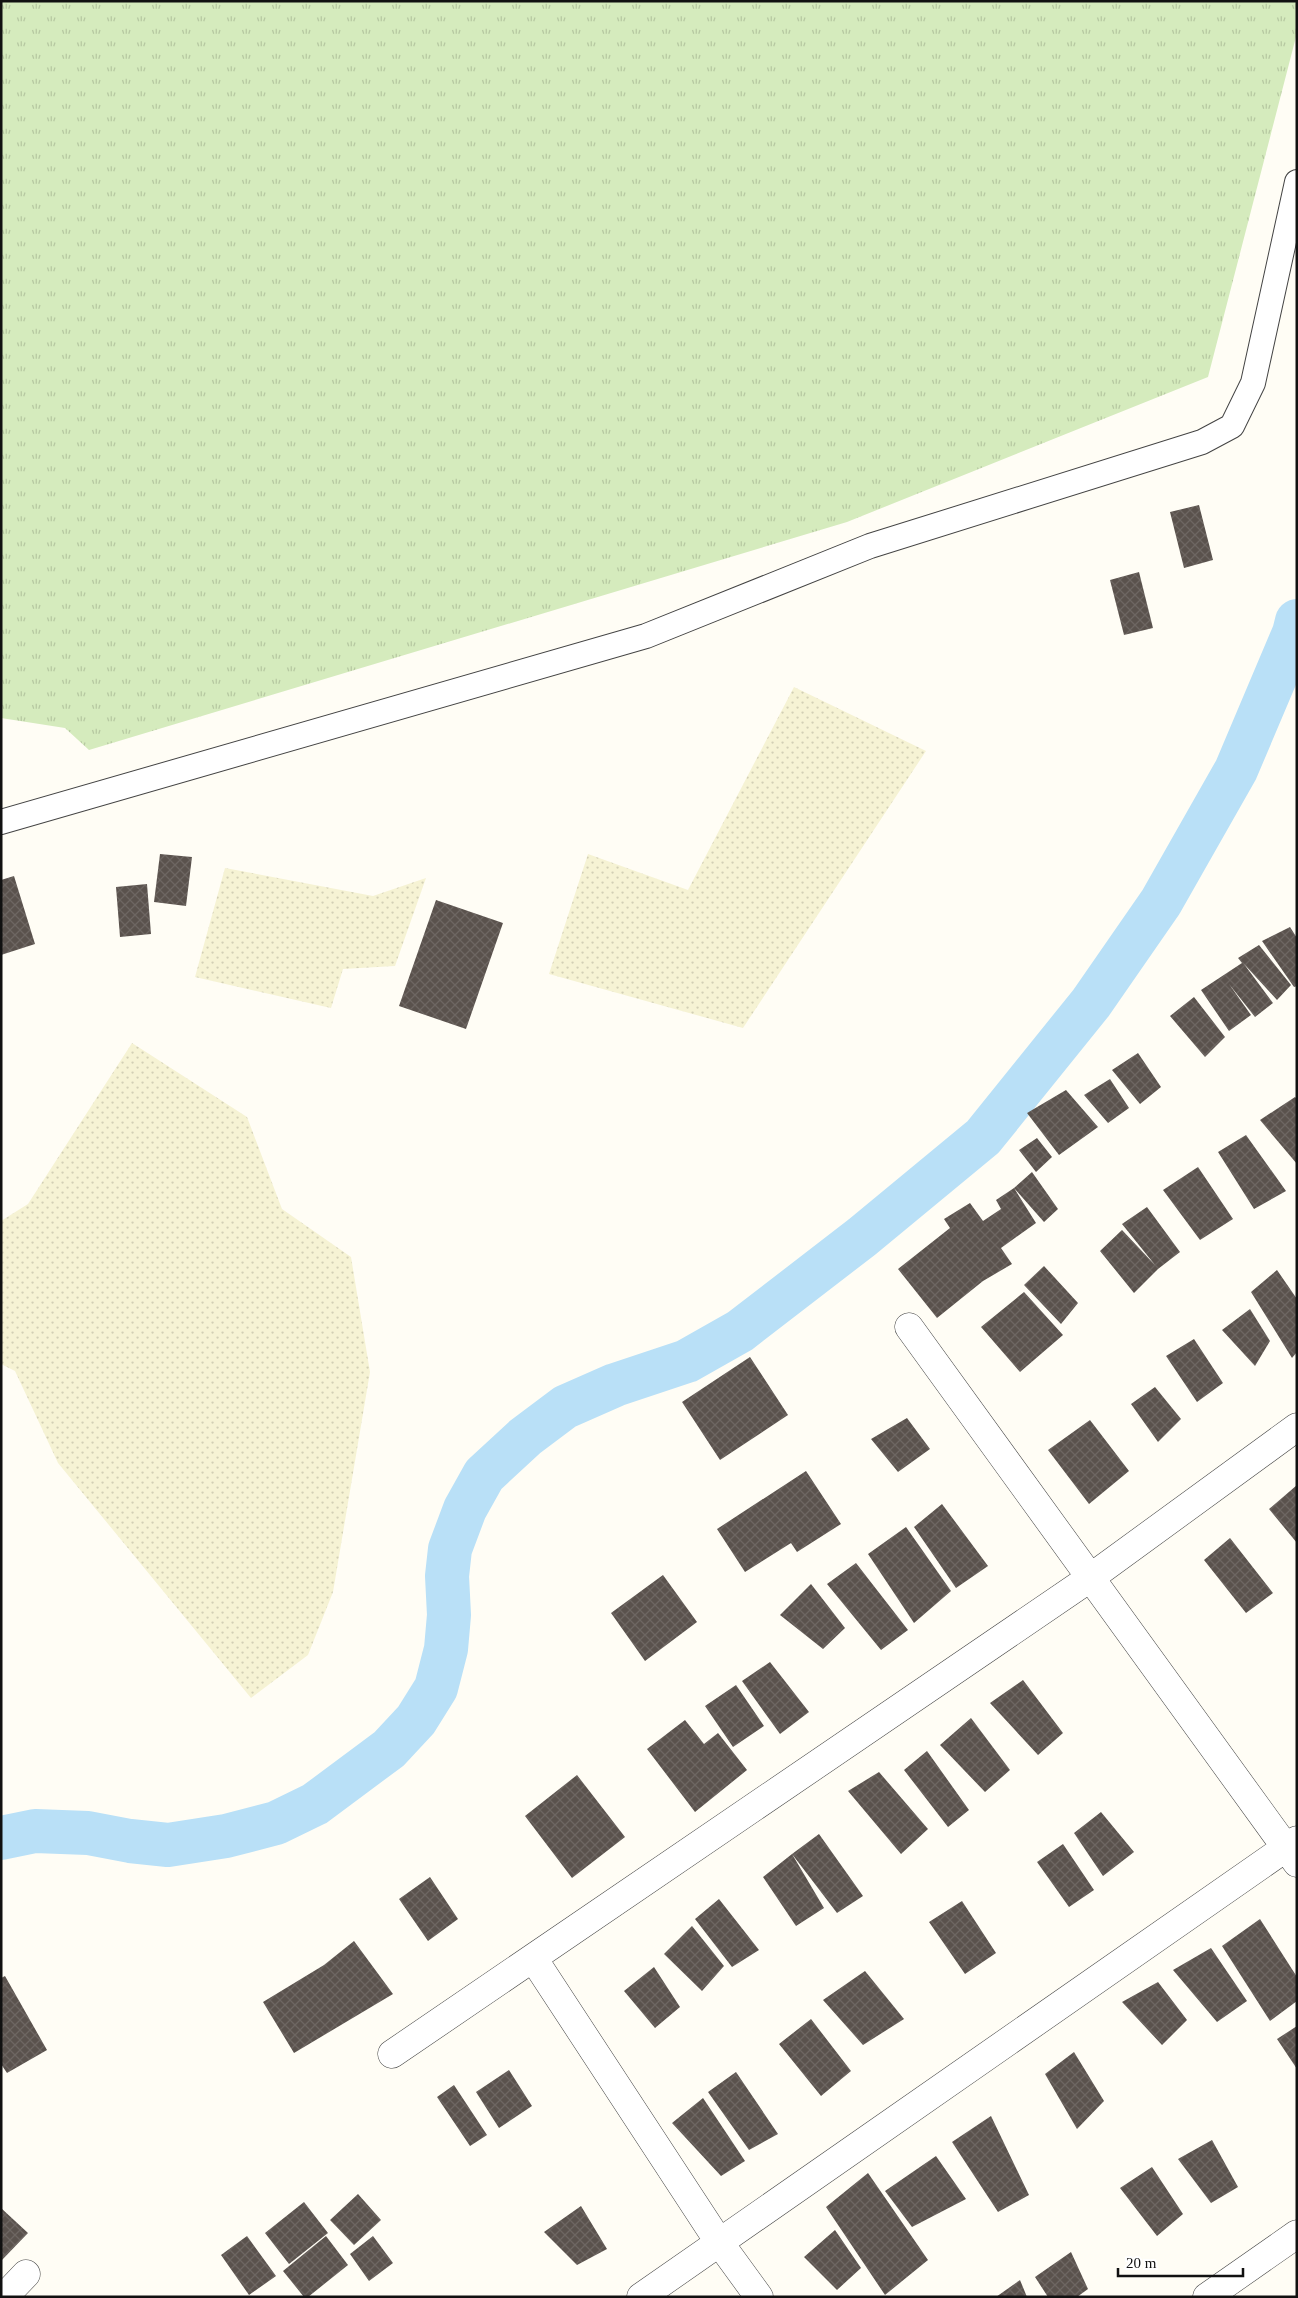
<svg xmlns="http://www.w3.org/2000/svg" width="1298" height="2298" font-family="Georgia,serif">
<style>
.farmland{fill:url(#farmland-dots)}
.grass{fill:url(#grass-tufts)}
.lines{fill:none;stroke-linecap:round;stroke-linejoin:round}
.canal{stroke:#b9e0f7;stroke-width:44}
.building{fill:url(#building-cross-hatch)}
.lane-casing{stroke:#444;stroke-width:26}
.street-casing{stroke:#444;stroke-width:29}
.lane{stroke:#fff;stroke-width:24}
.street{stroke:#fff;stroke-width:28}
</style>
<defs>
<pattern id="farmland-dots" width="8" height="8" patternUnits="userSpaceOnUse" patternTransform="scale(1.25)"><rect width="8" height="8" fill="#f6f3d4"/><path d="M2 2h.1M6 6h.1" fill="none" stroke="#d2cfb5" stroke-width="1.8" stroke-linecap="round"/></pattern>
<pattern id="grass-tufts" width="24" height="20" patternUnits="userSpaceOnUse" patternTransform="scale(1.25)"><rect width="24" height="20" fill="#d5ebbd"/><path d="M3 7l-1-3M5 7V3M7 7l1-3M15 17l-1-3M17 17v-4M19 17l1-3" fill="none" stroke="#b6c8a1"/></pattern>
<pattern id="building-cross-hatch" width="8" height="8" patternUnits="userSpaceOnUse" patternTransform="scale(1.25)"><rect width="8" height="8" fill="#5a524d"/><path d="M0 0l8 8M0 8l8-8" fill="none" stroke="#6d6662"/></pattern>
</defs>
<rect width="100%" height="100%" fill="#fffdf5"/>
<path class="farmland" d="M794,687L926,751L743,1028L549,974L588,854L688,890Z
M225,868L373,896L426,878L395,966L343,969L331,1008L195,977Z
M132,1043L247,1117L282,1209L351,1257L370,1372L333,1592L308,1655L251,1698L58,1463L15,1371L1,1364V1221L28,1204Z"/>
<path class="grass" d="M1,1H1297V33L1208,377L847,522L89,750L65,728L1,718Z"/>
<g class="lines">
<path class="canal" d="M1,1838L35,1831L88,1833L130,1841L168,1845L226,1836L276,1823L315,1804L389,1749L416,1720L436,1688L446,1649L449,1615L447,1576L450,1549L465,1509L484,1475L525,1437L565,1407L615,1385L687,1361L740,1331L862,1237L983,1137L1091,1003L1161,902L1236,770L1294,633L1297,621"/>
</g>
<path class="building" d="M1199,505L1213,560L1184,568L1170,512Z
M1139,572L1153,628L1124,635L1110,580Z
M160,854L192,857L186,906L154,902Z
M14,876L35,944L1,955V880Z
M147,884L151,934L120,937L116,887Z
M436,900L503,923L466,1029L399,1006Z
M1290,927L1297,938V986L1294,987L1262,941Z
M1259,945L1291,985L1277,1000L1244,964L1273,1003L1255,1017L1229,984L1251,1015L1229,1031L1201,990L1242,963L1238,958Z
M1194,997L1225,1037L1205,1057L1170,1016Z
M1138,1053L1161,1087L1140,1104L1112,1070Z
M1110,1079L1129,1108L1108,1123L1084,1095Z
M1066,1090L1098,1127L1059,1155L1027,1113Z
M1295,1097L1297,1099V1164L1260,1120Z
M1246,1135L1286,1191L1254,1209L1218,1152Z
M1037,1138L1052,1157L1036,1172L1019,1150Z
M1198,1167L1233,1219L1200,1240L1163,1190Z
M1032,1172L1058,1209L1044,1222L1014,1188Z
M1014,1188L1036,1223L1001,1248L1012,1264L983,1281L937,1318L898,1269L950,1228L944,1219L970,1203L983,1221L1001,1209L996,1200Z
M1147,1207L1180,1252L1158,1269L1134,1293L1100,1251L1122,1230L1155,1265L1122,1224Z
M1044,1266L1078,1303L1061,1324L1024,1285Z
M1277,1270L1297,1299V1352L1292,1358L1251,1292Z
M1024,1292L1063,1335L1020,1372L981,1327Z
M1250,1309L1270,1341L1255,1366L1222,1330Z
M1194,1339L1223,1383L1197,1402L1166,1356Z
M750,1357L788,1415L720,1460L682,1402Z
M1155,1387L1181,1419L1158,1442L1131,1404Z
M907,1418L930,1449L898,1472L871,1439Z
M1090,1420L1129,1471L1089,1504L1048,1450Z
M806,1471L841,1524L797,1552L787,1537L791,1543L745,1572L717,1529Z
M1297,1485V1543L1269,1509Z
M942,1504L988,1566L956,1588L914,1527Z
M906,1527L951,1591L914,1623L868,1554Z
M1230,1538L1273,1593L1246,1613L1204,1560Z
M856,1563L908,1630L881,1650L827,1584Z
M663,1575L697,1622L645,1661L611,1613Z
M811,1584L845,1628L823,1649L780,1615Z
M770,1662L809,1712L780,1734L742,1681Z
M1023,1680L1063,1733L1038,1755L990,1703Z
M736,1685L764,1726L733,1747L705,1706Z
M971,1718L1010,1770L985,1792L940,1745Z
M685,1720L704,1744L718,1733L747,1770L695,1812L647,1749Z
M927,1751L969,1810L948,1827L904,1770Z
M879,1772L928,1829L901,1854L848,1791Z
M577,1775L625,1837L572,1878L525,1816Z
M1101,1812L1134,1852L1103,1876L1074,1833Z
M819,1834L863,1896L837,1913L792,1854L824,1908L796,1926L763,1877L792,1854Z
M1063,1844L1094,1890L1069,1907L1037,1862Z
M430,1877L458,1919L428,1941L399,1899Z
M719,1899L759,1950L732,1967L695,1919Z
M962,1901L996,1953L965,1974L929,1922Z
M1260,1919L1297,1977V2001L1270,2021L1222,1946Z
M692,1926L724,1966L702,1991L664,1954Z
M354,1941L393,1994L294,2053L263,2002L324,1965Z
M1211,1948L1247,2001L1217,2022L1173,1970Z
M654,1967L680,2007L655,2028L624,1991Z
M865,1971L904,2019L863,2045L823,2000Z
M5,1976L47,2050L7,2073L1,2064V1978Z
M1158,1982L1187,2020L1162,2045L1122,2002Z
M811,2019L851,2071L821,2096L779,2044Z
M1297,2026V2069L1277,2039Z
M1074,2052L1104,2101L1077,2129L1045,2074Z
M509,2070L532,2106L499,2128L476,2092Z
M736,2072L778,2134L749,2150L708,2092Z
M454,2085L487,2135L470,2146L437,2097Z
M703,2098L745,2161L721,2176L672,2123Z
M991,2116L1029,2195L998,2212L952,2142Z
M1212,2140L1238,2187L1211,2203L1178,2159Z
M936,2156L966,2199L912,2227L885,2191Z
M1152,2167L1183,2214L1157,2236L1120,2188Z
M868,2173L928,2260L885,2295L826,2207Z
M358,2194L381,2220L354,2245L330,2220Z
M304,2202L328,2233L289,2264L265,2233Z
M581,2206L607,2249L577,2265L544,2232Z
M1,2208L28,2233L1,2261Z
M835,2230L861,2268L837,2290L804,2257Z
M247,2236L276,2276L249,2295L221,2255Z
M326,2236L348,2265L308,2297H304L283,2271Z
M373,2236L393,2263L369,2281L350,2254Z
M1071,2252L1088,2289L1077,2297H1048L1035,2277Z
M1020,2280L1027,2297H996Z"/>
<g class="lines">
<g class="lane-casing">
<path id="lane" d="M1,822L646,636L870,546L1202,442L1232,426L1253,383L1297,182"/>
</g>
<g class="street-casing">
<path id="street" d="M909,1327L1297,1863
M533,1958L719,2242L759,2297
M392,2054L1090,1578L1297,1427
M4,2297L26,2274
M641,2297L1297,1840
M1207,2297L1297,2234"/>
</g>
<use href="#lane" class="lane"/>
<use href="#street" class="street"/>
</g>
<rect width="1298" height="2298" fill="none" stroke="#111111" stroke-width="5"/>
<path d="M1118 2268v8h125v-8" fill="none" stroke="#111111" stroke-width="2.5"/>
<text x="1126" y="2268" font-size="15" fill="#111111" stroke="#ffffff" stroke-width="4" paint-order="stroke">20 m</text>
</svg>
